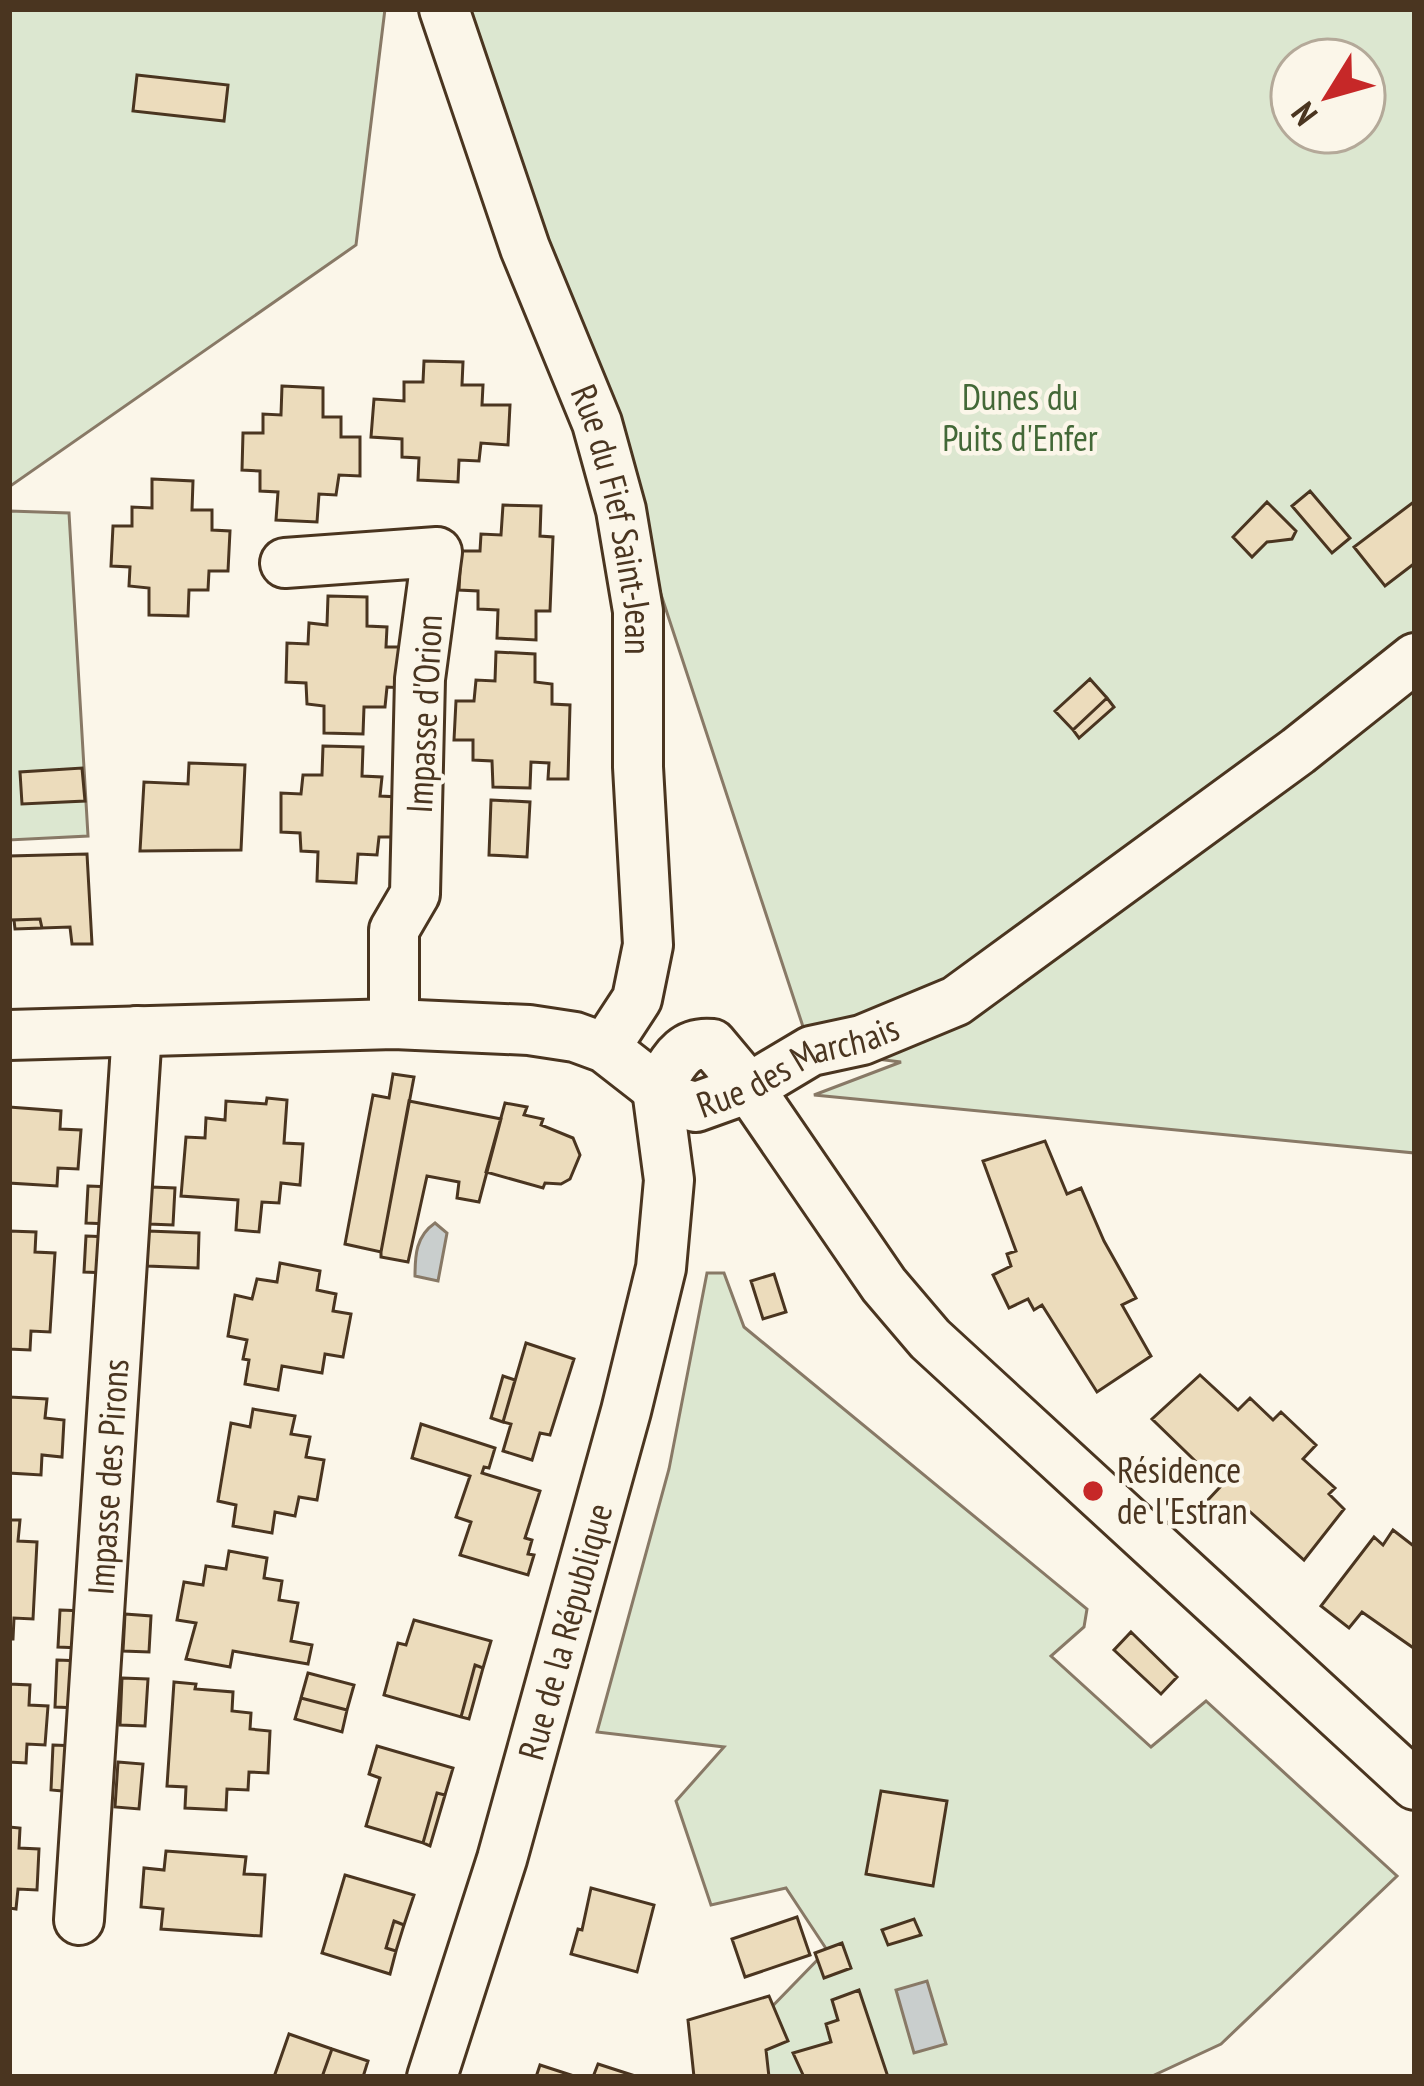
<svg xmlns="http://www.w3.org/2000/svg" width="1424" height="2086" font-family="'PT Sans Narrow',sans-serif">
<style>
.green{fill:#dce7d0;stroke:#887966;stroke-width:3;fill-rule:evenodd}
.water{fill:#c9cecd;stroke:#887966;stroke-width:3}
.building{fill:#ecdcbc;stroke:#4a3520;stroke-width:3}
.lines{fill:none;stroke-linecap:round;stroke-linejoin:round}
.minor-casing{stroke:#4a3520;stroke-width:54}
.minor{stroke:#fbf6e9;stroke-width:48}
.poi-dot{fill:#c62828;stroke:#fbf6e9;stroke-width:4.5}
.labels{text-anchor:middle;stroke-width:9;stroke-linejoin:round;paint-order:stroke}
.park-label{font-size:36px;fill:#436837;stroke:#fbf6e9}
.street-label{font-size:36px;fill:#4a3520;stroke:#fbf6e9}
.poi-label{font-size:36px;fill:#4a3520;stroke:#fbf6e9;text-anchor:start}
</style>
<rect width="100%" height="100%" fill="#fbf6e9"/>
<path class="green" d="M9,9H385L356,245L9,487Z
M442,9H1415V1153L814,1095L901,1062L811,1051L560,287ZM1292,60H1364V132H1292Z
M9,511L69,513L88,836L9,840Z
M707,1273H724L744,1327L1087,1609L1084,1627L1051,1656L1151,1747L1206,1701L1397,1876L1221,2044L1150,2077H758L756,2023L827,1950L786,1888L711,1905L676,1801L724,1747L597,1732L669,1469Z"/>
<path class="water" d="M435,1223L447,1233L438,1281L415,1276C415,1255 416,1236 435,1223Z
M927,1981L946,2044L914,2053L896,1990Z"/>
<path class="building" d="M137,75L228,85L224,121L133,111Z
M424,361L463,362L462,385H483L482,405H510L508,445L481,443L479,461L459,460L458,482L418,480L419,458L402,457V439L371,437L374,399L404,401V382H423Z
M282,386L323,388V417H341V437H360V476L339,475L336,495L319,494L317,522L276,520L278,492L260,491V471L242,470L243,433H263V414L281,415Z
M152,479L193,481L192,510H212V530L230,531L228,571H209L208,590H189L188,616L149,615V588L129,586L130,567L111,566L113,526H132V507L152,508Z
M1310,491L1350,538L1332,553L1292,506Z
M1415,501V563L1385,586L1354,547Z
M1267,502L1296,531L1292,539L1267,542L1252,557L1233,537Z
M503,505L541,506L540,536L553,537L550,611H536V640L497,638L498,610L478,609V591L459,590L461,551H480L481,534L501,535Z
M328,596L367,597V626L387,627L386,647H406L404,688L387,687L385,707H364L363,734L324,733V706L307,704L306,683L286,682L287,643L308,644L309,623L327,625Z
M496,652L535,654V682L552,684V704L570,705L568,779H548L549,763L531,762L530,788L493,787L492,761L473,760V740H454L456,701H474L476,680L495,681Z
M1090,679L1107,698L1073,730L1055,711Z
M1107,698L1114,707L1079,738L1073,730Z
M323,746L363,747L362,776L382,777L380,796L399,797L398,837H379L377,855L358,854L356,883L317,881L318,852L301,851L300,833L281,832V793L301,794L303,775H322Z
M189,763L245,765L241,850L140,851L144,782L188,784Z
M82,768L85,801L22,804L20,772Z
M491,800L530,802L527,857L489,855Z
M87,854L92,944H72L70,927L42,928L40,919L9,920V856Z
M40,919L42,928L15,929L14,920Z
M393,1074L414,1077L381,1252L345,1244L373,1095L389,1098Z
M267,1098L287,1100L284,1143L303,1144L300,1185L281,1183L279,1203L262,1202L259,1232L236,1230L238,1200L181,1196L186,1137L205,1138L206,1118L225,1120L226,1101L266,1104Z
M409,1101L501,1119L479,1202L457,1198L459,1182L427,1176L408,1262L381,1257V1252Z
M505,1103L527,1107L524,1115L543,1119L541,1125L573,1138L580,1155L570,1179L561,1184L545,1183L543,1188L486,1172Z
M9,1107L61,1111L60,1129L81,1130L78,1169L58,1168L57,1186L9,1183Z
M1045,1141L1067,1194L1081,1188L1104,1241L1136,1298L1122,1305L1151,1356L1097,1392L1042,1305L1034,1310L1028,1299L1009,1308L993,1275L1011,1266L1007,1254L1016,1251L983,1161Z
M88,1186L112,1187L110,1224L86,1223Z
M151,1187L175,1188L173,1225L149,1224Z
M9,1231L36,1232L35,1252L55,1253L50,1332L31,1331L30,1350L9,1349Z
M148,1231L199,1233L198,1268L147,1266Z
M86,1236L109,1237L108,1273L84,1272Z
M280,1263L320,1271L317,1290L336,1294L333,1311L351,1314L343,1357L325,1354L322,1373L282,1366L278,1390L245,1384L249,1360L243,1359L247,1340L228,1336L235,1295L252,1299L257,1279L277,1282Z
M774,1274L786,1312L763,1319L751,1281Z
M526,1343L574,1359L550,1435L540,1433L532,1460L503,1451L511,1424L503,1422Z
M1200,1375L1238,1410L1250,1398L1273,1420L1281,1412L1316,1445L1303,1459L1335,1488L1329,1494L1344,1509L1304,1560L1248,1510L1233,1525L1207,1501L1221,1486L1152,1419Z
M503,1376L515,1380L503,1422L491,1418Z
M9,1397L47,1399L45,1418L64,1420L62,1457L42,1455L41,1475L9,1473Z
M253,1409L295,1416L291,1434L310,1437L306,1457L324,1460L317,1500L299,1497L295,1516L275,1512L272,1533L233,1526L236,1505L218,1501L231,1423L250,1427Z
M421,1424L495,1448L489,1468L484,1467L482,1473L540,1491L525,1538L532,1540L528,1554L534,1555L528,1575L460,1555L471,1522L456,1517L470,1476L412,1458Z
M9,1520H20L18,1541L37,1542L33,1619L14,1618L13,1639H9Z
M1393,1530L1415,1547V1649L1362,1612L1349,1628L1321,1606L1374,1537L1383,1545Z
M229,1551L267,1558L264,1578L282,1581L279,1600L298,1603L291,1641L312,1645L308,1664L233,1651L230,1667L186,1659L196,1623L177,1620L184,1582L203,1585L206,1566L226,1569Z
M60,1610L84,1611L81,1648L58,1647Z
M125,1614L151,1616L149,1652L123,1651Z
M414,1620L491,1641L483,1668L475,1665L461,1717L384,1695L398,1643L406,1645Z
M1131,1632L1177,1677L1161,1694L1114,1650Z
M57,1660L82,1661L79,1708L55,1707Z
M475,1665L483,1668L469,1719L461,1717Z
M9,1666L10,1684L30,1685L29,1705L48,1706L45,1745L27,1744L26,1763L9,1762Z
M308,1673L354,1685L347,1710L301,1698Z
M122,1678L148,1679L145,1726L120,1725Z
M174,1682L196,1684L195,1689L233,1692L232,1711L251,1713L250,1729L270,1731L268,1773L249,1772L248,1790L227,1789L226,1810L185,1808L186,1787L167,1786Z
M301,1698L347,1710L342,1732L295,1719Z
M53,1745L77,1746L74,1792L51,1790Z
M377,1746L453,1768L445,1795L437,1793L423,1843L366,1826L380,1778L369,1774Z
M118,1762L143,1764L139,1809L115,1807Z
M881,1791L947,1801L933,1886L866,1874Z
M437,1793L445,1795L430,1846L423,1843Z
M9,1827L20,1828L19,1848L39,1849L37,1890L18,1889L16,1909L9,1908Z
M166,1851L246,1857L244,1874L265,1875L261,1936L161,1929L163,1909L141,1907L144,1868L164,1870Z
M345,1875L414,1895L404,1925L394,1921L386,1948L396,1951L390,1974L322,1953Z
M591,1888L654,1905L637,1972L571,1954L578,1929L582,1930Z
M797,1917L810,1955L745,1977L732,1939Z
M914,1919L921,1935L888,1945L882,1930Z
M394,1921L404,1925L396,1951L386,1948Z
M842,1943L851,1968L824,1978L815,1953Z
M859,1990L888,2077H804L793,2053L831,2042L826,2024L838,2020L832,2000Z
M769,1996L788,2041L766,2050L769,2077H694L688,2020Z
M289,2034L332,2049L322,2077H274Z
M332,2049L368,2061L363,2077H322Z
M598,2064L632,2075L631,2077H593Z
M540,2065L577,2077H536Z"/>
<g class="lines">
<g class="minor-casing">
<g id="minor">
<path id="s1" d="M444,9L525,248L597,423L621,510L638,611V767L648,945L637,999L605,1048"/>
<path d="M285,563L437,552L420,679L415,894L394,930V1024"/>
<path id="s2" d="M9,1035L394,1024L529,1030L575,1037L605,1048L673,1101L696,1107L749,1088L811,1051L862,1040L956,1001L1298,751L1415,658"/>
<path d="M657,1089C673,1065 680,1041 712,1044L749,1088L884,1285L930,1339L1415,1785"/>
<path id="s3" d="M79,1920L137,1031"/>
<path id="s4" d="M432,2077L502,1859L626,1411L661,1268L669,1180L657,1089"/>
</g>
</g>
<use href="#minor" class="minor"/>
</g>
<circle class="poi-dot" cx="1093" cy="1491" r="12"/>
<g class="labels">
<g class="park-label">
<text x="1020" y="410">Dunes du<tspan x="1020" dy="41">Puits d'Enfer</tspan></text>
</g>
<g class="street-label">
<text dy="13" stroke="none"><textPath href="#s1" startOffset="540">Rue du Fief Saint-Jean</textPath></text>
<text transform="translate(424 714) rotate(-87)" y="13">Impasse d'Orion</text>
<text dy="13" stroke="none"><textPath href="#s2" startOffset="819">Rue des Marchais</textPath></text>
<text dy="13" stroke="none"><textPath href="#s3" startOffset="444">Impasse des Pirons</textPath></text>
<text dy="13" stroke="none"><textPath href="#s4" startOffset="465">Rue de la République</textPath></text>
</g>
<g class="poi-label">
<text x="1117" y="1483">Résidence<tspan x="1117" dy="41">de l'Estran</tspan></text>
</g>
</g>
<rect width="1424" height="2086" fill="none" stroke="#4a3520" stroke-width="24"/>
<g transform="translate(1328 96) rotate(233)"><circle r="57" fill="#fbf6e9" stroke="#b4a999" stroke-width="3"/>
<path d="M0-9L21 45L0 30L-21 45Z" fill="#c62828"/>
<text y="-18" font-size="33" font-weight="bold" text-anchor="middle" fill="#4a3520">N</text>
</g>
</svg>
